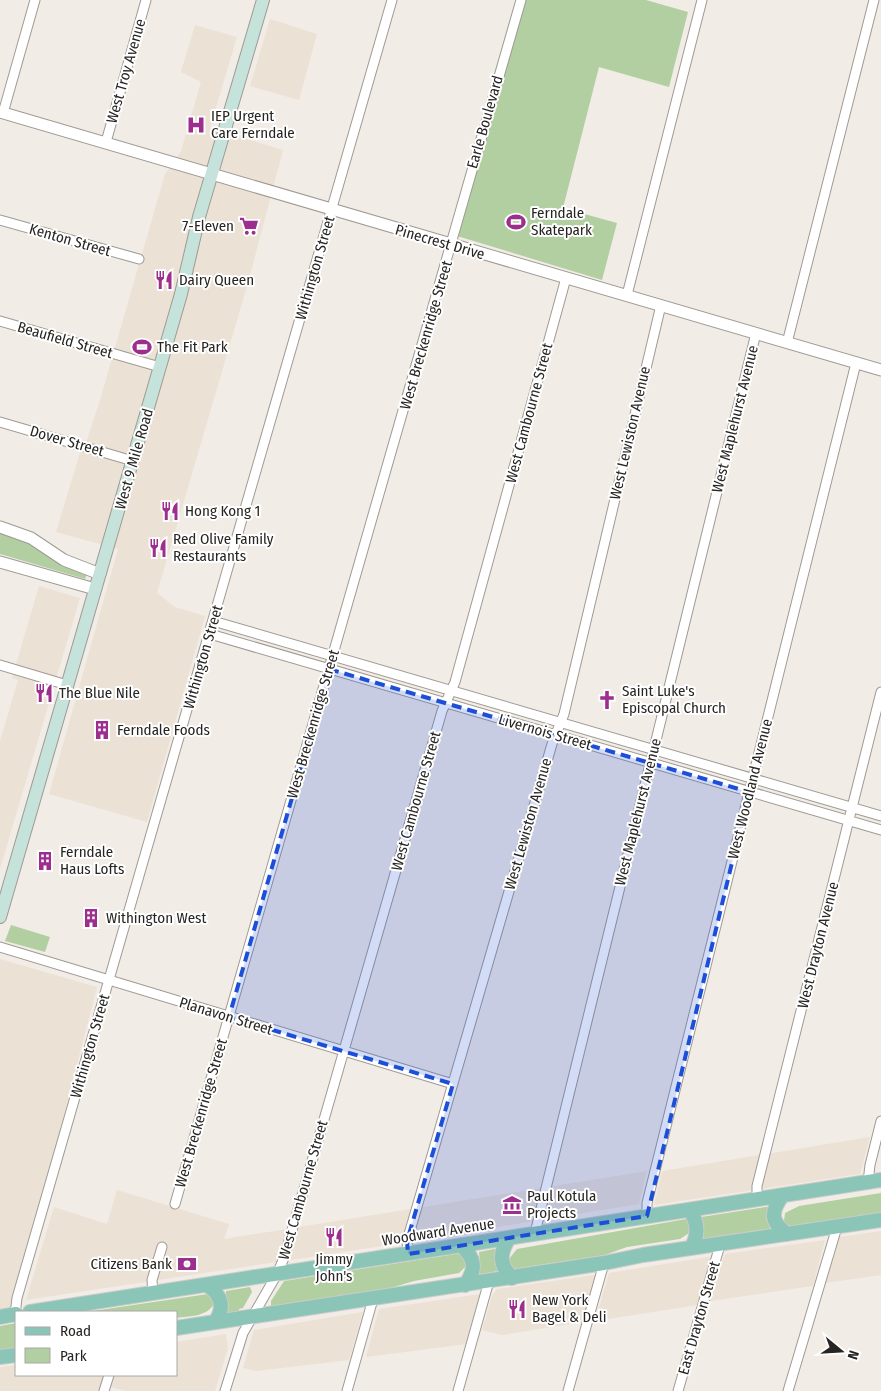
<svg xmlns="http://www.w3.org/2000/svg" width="881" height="1391" font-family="'Fira Sans Condensed',sans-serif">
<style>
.built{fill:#ece1d5}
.green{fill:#b2cfa1}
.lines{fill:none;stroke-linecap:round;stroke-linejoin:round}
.minor-casing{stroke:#9f9a94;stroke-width:11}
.tertiary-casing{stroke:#9f9a94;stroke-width:13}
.secondary-casing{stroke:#9f9a94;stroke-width:14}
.primary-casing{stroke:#cbcbca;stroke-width:16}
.minor{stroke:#fff;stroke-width:9}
.tertiary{stroke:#fff;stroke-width:11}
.secondary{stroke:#c5e2db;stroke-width:12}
.primary{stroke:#8bc5b8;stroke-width:14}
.marked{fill:#1d4ed8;fill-opacity:0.2;stroke:#1d4ed8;stroke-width:4;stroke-dasharray:10 6;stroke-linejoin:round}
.labels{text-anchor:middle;stroke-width:4;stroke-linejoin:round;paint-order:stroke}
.street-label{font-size:15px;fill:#272522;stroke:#fff}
.poi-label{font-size:15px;fill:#272522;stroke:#fff;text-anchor:start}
</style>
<rect width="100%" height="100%" fill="#f2ece6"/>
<path class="built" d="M270,19L317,34L299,100L250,86Z
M195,25L237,37L210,128L283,150L248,283L157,593L175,607L205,616L147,822L49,794L118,549L56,532L82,446H85L100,400L165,174L181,151L201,82L181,72Z
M39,586L80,598L0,869V741L18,680L12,678Z
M0,959L97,987L14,1308L0,1309Z
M870,1137L860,1174L654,1205L662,1171Z
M647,1171L639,1204L363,1249L26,1300L54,1207L107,1224L117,1190L229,1224L224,1239Z
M881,1231V1275L826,1283L839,1237Z
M825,1240L813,1286L710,1301L725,1254Z
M708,1257L711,1258L698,1305L595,1321L609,1273Z
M595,1275L583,1322L502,1335L482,1330L492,1296L497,1289Z
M480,1294L467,1344L366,1357L379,1309Z
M363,1312L349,1360L256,1371L243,1368L254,1330Z
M226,1334L228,1348L215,1391H125L111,1387L115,1375H176V1342Z
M16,1365V1375H109L103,1391H0V1367Z"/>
<path class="green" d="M526,0H646L688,12L669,87L599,67L563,208L617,223L602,280L457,236Z
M0,531L17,536L87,574L85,579L0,554Z
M11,925L50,937L45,952L5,941Z
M881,1193V1213L792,1226L787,1225L784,1221L785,1213L799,1206Z
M772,1206L774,1229L700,1240L704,1228L701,1217Z
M686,1219L691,1227L689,1233L680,1239L627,1247L605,1255L513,1269L509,1266V1259L517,1249Z
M499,1248L496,1259L498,1271L476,1275L480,1263L479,1252Z
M462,1253L466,1255V1266L459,1273L414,1281L387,1289L271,1306V1301L284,1281Z
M250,1287L252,1292L243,1308L239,1309V1313H225L226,1291Z
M208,1294L212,1296L214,1304C206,1317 190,1316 176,1318V1312H86Z
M16,1323V1348L0,1350V1326Z"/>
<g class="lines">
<g class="minor-casing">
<path id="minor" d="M3,113L35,0
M106,142L146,0
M0,220L139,259
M627,295L702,0
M0,321L160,367
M787,343L874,0
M0,422L133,461
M213,621L881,816
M210,634L881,830
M0,665L67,685
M0,947L453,1084
M868,1182L870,1165L881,1121
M757,1199V1186L881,692
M175,1204L521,0
M647,1216V1203L856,363
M535,1233L756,333
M408,1254L407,1241L552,744L564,714L661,305
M153,1293L152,1280L162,1247
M15,1315L17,1298L392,0
M104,1391L109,1375
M225,1391L243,1333L277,1274L284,1258L442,711L455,682L566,278
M347,1391L373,1299
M458,1391L489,1281
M568,1391L604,1263
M678,1391L720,1245
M788,1391L837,1227"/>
</g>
<g class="tertiary-casing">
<path id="tertiary" d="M0,112L881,370
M0,527L31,538L64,560L100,574
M0,562L95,589"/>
</g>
<g class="secondary-casing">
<path id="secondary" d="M0,917L181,294L199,217L263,0"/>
</g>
<g class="primary-casing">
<path id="primary" d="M782,1196C770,1213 771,1222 787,1234
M690,1210C698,1223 699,1235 691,1248
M509,1238C499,1254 499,1264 512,1278
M461,1245C475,1258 477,1269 465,1285
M207,1285C222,1295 225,1308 215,1322
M30,1312L881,1180
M0,1317L16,1314
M176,1328L604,1263L643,1255L881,1220
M0,1357L16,1355"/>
</g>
<use href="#minor" class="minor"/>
<use href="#tertiary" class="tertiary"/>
<use href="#secondary" class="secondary"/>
<use href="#primary" class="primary"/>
</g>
<path class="marked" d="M329,669L749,792L647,1216L408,1254L407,1241L453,1084L229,1017Z"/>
<defs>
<g id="hospital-bare" transform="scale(1.5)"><path d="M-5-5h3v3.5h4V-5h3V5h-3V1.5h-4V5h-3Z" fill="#9c2e8e" stroke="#fff" stroke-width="2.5" paint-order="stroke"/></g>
<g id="stadium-bare" transform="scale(1.5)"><path d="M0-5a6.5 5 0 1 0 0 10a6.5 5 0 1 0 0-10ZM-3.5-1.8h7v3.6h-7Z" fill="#9c2e8e" stroke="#fff" stroke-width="2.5" paint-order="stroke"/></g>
<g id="supermarket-bare" transform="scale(1.5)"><path d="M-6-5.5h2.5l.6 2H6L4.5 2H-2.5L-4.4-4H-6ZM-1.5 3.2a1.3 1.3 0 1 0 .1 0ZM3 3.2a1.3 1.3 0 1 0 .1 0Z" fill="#9c2e8e" stroke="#fff" stroke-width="2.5" paint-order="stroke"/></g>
<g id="restaurant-bare" transform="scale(1.5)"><path d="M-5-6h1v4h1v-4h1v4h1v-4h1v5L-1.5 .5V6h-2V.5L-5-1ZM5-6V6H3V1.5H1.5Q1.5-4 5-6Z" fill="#9c2e8e" stroke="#fff" stroke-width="2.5" paint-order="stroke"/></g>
<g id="church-bare" transform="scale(1.5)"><path d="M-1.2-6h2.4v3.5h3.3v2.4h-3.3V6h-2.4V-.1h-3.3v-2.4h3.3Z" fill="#9c2e8e" stroke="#fff" stroke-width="2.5" paint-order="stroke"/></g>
<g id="building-bare" transform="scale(1.5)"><path d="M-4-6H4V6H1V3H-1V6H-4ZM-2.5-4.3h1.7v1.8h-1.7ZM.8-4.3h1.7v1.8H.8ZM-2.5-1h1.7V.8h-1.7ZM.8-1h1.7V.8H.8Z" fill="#9c2e8e" stroke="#fff" stroke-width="2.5" paint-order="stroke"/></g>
<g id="museum-bare" transform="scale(1.5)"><path d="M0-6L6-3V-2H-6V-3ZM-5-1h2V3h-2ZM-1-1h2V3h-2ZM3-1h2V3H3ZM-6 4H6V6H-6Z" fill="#9c2e8e" stroke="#fff" stroke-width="2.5" paint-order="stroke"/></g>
<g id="bank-bare" transform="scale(1.5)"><path d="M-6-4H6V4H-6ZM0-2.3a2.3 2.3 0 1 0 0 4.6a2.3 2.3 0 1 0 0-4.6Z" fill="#9c2e8e" stroke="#fff" stroke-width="2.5" paint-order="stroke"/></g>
</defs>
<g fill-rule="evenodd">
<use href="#hospital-bare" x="196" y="125"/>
<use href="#stadium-bare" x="516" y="222"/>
<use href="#supermarket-bare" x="249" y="226"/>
<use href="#restaurant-bare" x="164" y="280"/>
<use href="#stadium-bare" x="142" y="347"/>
<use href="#restaurant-bare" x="170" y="511"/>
<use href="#restaurant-bare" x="158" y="548"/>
<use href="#restaurant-bare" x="44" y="693"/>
<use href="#church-bare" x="607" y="700"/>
<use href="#building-bare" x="102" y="730"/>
<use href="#building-bare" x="45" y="861"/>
<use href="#building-bare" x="91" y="918"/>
<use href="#museum-bare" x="512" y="1205"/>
<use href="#restaurant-bare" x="334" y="1237"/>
<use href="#bank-bare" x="187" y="1264"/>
<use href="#restaurant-bare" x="517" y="1309"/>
</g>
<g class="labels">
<g class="street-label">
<text transform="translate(126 71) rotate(-74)" y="5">West Troy Avenue</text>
<text transform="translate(485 122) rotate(-74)" y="5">Earle Boulevard</text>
<text transform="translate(70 240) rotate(16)" y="5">Kenton Street</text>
<text transform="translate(440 242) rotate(16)" y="5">Pinecrest Drive</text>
<text transform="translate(315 268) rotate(-74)" y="5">Withington Street</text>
<text transform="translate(426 335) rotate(-74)" y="5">West Breckenridge Street</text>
<text transform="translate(65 340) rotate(16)" y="5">Beaufield Street</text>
<text transform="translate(529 413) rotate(-75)" y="5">West Cambourne Street</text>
<text transform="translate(735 419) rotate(-76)" y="5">West Maplehurst Avenue</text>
<text transform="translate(630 433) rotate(-77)" y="5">West Lewiston Avenue</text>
<text transform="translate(67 441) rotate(16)" y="5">Dover Street</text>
<text transform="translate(134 459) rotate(-74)" y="5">West 9 Mile Road</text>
<text transform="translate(203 657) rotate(-74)" y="5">Withington Street</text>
<text transform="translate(313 724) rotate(-74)" y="5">West Breckenridge Street</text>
<text transform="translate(545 732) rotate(16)" y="5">Livernois Street</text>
<text transform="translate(750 789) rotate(-76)" y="5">West Woodland Avenue</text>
<text transform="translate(416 801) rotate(-74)" y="5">West Cambourne Street</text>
<text transform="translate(638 812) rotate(-76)" y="5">West Maplehurst Avenue</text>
<text transform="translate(528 824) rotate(-74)" y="5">West Lewiston Avenue</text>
<text transform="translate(818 945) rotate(-76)" y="5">West Drayton Avenue</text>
<text transform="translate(226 1016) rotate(17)" y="5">Planavon Street</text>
<text transform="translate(90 1046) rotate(-74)" y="5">Withington Street</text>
<text transform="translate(201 1113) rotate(-74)" y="5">West Breckenridge Street</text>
<text transform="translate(303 1190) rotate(-74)" y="5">West Cambourne Street</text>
<text transform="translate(438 1232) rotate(-9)" y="5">Woodward Avenue</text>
<text transform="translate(699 1318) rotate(-74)" y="5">East Drayton Street</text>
</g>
<g class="poi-label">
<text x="211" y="121">IEP Urgent<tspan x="211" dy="17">Care Ferndale</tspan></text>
<text x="531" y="218">Ferndale<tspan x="531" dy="17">Skatepark</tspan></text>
<text x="234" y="231" text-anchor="end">7-Eleven</text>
<text x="179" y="285">Dairy Queen</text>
<text x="157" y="352">The Fit Park</text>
<text x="185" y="516">Hong Kong 1</text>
<text x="173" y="544">Red Olive Family<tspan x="173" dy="17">Restaurants</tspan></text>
<text x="622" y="696">Saint Luke's<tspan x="622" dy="17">Episcopal Church</tspan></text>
<text x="59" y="698">The Blue Nile</text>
<text x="117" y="735">Ferndale Foods</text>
<text x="60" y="857">Ferndale<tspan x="60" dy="17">Haus Lofts</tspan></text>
<text x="106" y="923">Withington West</text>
<text x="527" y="1201">Paul Kotula<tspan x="527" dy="17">Projects</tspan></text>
<text x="334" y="1264" text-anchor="middle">Jimmy<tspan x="334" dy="17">John's</tspan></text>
<text x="172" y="1269" text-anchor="end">Citizens Bank</text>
<text x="532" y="1305">New York<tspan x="532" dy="17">Bagel &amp; Deli</tspan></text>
</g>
</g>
<rect x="15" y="1311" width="162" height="65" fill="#ffffff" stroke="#a9a8a7"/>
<rect x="25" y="1327" width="25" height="8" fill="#8bc5b8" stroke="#a9a8a7"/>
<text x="60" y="1336" font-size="15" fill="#272522">Road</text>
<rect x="25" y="1348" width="25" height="15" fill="#b2cfa1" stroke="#a9a8a7"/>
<text x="60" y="1361" font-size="15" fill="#272522">Park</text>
<g transform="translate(841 1351) rotate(108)" stroke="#ffffff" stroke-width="4" paint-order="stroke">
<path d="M0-4L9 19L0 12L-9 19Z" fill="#272522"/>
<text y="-8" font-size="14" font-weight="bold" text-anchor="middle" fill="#272522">N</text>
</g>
</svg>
